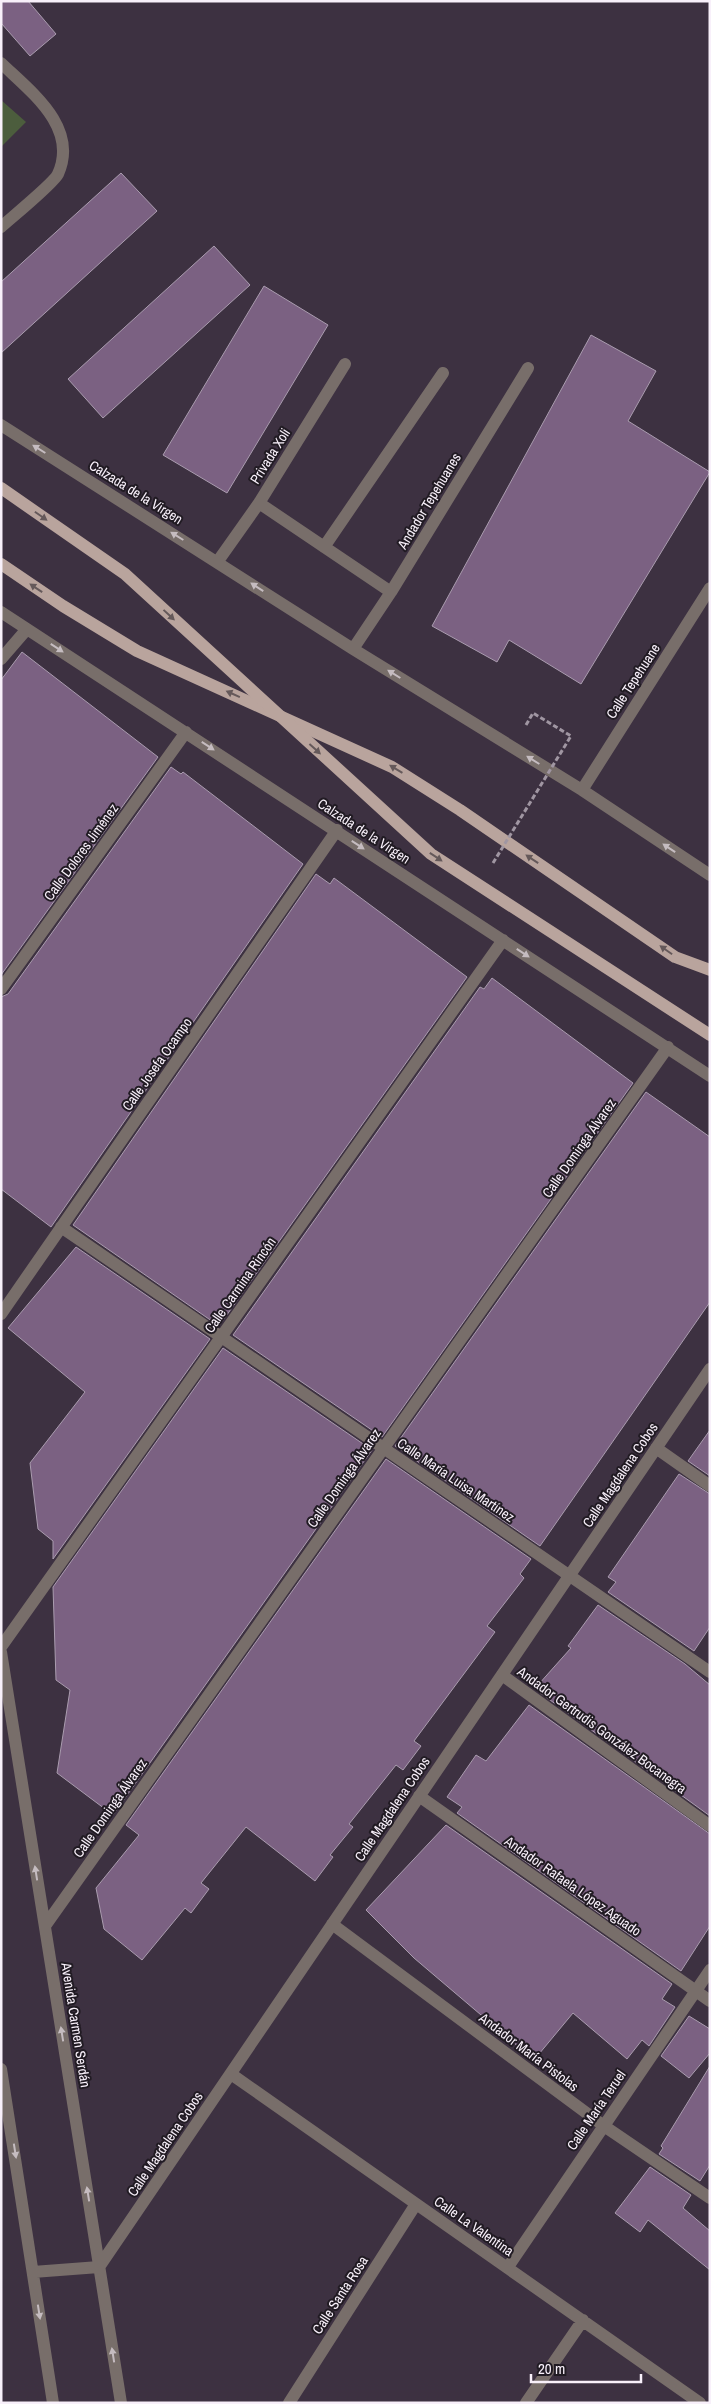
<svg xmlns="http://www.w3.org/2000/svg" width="711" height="2404" font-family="'Archivo Narrow',sans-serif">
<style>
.green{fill:#4c5d3d}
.building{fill:#7b6182;stroke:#aa9caf}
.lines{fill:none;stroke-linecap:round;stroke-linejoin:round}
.path{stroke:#a096a2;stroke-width:3;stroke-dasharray:5 2.5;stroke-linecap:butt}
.minor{stroke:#786e6a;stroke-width:12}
.major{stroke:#b9a49d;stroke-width:12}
.path-bridge{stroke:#a096a2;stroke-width:3;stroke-dasharray:5 2.5;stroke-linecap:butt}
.major-bridge{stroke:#b9a49d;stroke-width:12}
.oneway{fill:#c5bcc0}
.oneway2{fill:#65595a}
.labels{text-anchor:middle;stroke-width:4;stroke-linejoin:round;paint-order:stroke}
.street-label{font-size:14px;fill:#f8f0fa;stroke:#211b23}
</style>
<rect width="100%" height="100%" fill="#3d3141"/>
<path class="green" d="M1,100L26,122L1,147Z"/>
<path class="building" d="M1,1H28L56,34L30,56L1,23Z
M121,173L157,211L1,353V282Z
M214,246L250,285L103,418L68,379Z
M264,286L328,325L227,493L163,455Z
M591,335L656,371L628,421L710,472L581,684L509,640L497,662L432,626Z
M22,652L158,757L1,975V680Z
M171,767L181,774L183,772L303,864L51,1227L1,1189V997L8,994Z
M316,874L330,884L334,878L467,977L219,1326L73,1225Z
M492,978L633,1083L382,1437L233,1335L480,987L484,989Z
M646,1092L710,1137V1302L540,1546L395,1446Z
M76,1247L210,1339L53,1559V1541L38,1529L30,1463L85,1392L8,1328Z
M223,1348L372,1450L113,1815L57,1773L70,1690L56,1680L53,1587Z
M710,1430V1476L688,1461Z
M386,1459L531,1559L520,1574L524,1578L487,1626L495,1632L414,1741L421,1746L403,1770L396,1765L349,1824L353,1827L330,1855L333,1857L315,1881L246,1827L201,1883L209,1889L191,1913L185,1908L142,1960L104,1929L96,1888L139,1835L126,1825Z
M679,1474L710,1494V1627L694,1651L608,1592L616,1582L608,1577Z
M598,1605L685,1664L710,1685V1816L539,1692L542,1688L538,1685L571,1648L568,1646Z
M529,1705L710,1834V1926L681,1971L457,1813L462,1807L447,1797L476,1755L486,1761Z
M446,1825L672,1984L662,1999L675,2007L649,2046L642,2040L627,2059L573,2013L534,2060L414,1958L366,1910Z
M689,2016L710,2029V2053L689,2078L661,2056Z
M710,2066V2165L700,2181L659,2154L663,2148L661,2146Z
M650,2167L691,2195L683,2208L710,2231V2270L648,2220L640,2232L615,2213Z"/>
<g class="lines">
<path class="path" d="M526,725L533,713L571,736"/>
<path class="minor" d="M1,63C31,92 79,127 58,174C54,183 11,218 1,227
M1,425L353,649L582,790L710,875
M259,503L391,592
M324,547L443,373
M218,561L259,503L345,364
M1,612L710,1076
M353,649L391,592L528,368
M1,659L27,629
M582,790L710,588
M1,989L186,732
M61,1227L710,1672
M1,1314L337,830
M656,1448L710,1486
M1,1647L503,940
M1,1652L121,2403
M502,1675L710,1826
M419,1796L710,2001
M332,1924L604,2126L710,2198
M45,1926L668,1047
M1,2069L53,2403
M231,2074L700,2403
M508,2267L710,1970
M33,2272L99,2267L710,1369
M289,2403L416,2204
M526,2403L583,2320"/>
<path class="major" d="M1,564L63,606L137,651L392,767L460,810L675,957L710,970"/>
<path class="path-bridge" d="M493,863L571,736"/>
<path class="major-bridge" d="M1,488L125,574L431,854L710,1035"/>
</g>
<defs><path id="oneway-solid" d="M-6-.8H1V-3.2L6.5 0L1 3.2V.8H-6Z" transform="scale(1.25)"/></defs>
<g class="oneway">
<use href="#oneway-solid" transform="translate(39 449) rotate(-148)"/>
<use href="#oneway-solid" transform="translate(177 536) rotate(-148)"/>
<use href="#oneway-solid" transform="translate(257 587) rotate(-147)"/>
<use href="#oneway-solid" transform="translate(57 648) rotate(33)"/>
<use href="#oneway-solid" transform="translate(394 674) rotate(-148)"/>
<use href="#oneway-solid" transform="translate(208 746) rotate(33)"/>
<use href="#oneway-solid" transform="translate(533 760) rotate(-148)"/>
<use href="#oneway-solid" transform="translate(358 845) rotate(33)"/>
<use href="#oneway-solid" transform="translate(669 848) rotate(-146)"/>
<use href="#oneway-solid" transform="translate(523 953) rotate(33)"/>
<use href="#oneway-solid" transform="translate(36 1873) rotate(-99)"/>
<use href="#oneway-solid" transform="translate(62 2034) rotate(-99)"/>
<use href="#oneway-solid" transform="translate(15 2151) rotate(81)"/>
<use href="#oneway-solid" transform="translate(88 2194) rotate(-99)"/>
<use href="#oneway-solid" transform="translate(39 2312) rotate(81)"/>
<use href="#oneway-solid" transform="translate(113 2355) rotate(-99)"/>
</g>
<g class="oneway2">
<use href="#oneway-solid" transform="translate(41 516) rotate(35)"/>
<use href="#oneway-solid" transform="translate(36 588) rotate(-146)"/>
<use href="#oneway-solid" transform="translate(169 615) rotate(43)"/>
<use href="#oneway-solid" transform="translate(233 694) rotate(-156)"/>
<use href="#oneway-solid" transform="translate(315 749) rotate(42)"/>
<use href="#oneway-solid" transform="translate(396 769) rotate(-149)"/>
<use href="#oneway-solid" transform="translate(436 857) rotate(34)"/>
<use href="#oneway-solid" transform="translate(532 859) rotate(-146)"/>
<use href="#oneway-solid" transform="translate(666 950) rotate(-145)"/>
</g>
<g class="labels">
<g class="street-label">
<text transform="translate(270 456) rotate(-58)" y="5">Privada Xoli</text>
<text transform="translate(136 492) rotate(32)" y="5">Calzada de la Virgen</text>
<text transform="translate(429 501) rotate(-59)" y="5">Andador Tepehuanes</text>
<text transform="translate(633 681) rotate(-57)" y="5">Calle Tepehuane</text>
<text transform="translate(364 831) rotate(33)" y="5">Calzada de la Virgen</text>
<text transform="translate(81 852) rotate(-54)" y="5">Calle Dolores Jiménez</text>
<text transform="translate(157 1064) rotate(-55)" y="5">Calle Josefa Ocampo</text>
<text transform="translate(579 1148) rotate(-55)" y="5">Calle Dominga Álvarez</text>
<text transform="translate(240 1285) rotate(-55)" y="5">Calle Carmina Rincón</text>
<text transform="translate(620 1475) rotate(-56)" y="5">Calle Magdalena Cobos</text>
<text transform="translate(344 1478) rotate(-55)" y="5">Calle Dominga Álvarez</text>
<text transform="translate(456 1480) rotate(34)" y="5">Calle María Luisa Martínez</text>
<text transform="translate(602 1730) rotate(36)" y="5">Andador Gertrudis González Bocanegra</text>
<text transform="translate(110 1808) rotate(-55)" y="5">Calle Dominga Álvarez</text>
<text transform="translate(392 1809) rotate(-56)" y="5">Calle Magdalena Cobos</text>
<text transform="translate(573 1886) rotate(35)" y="5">Andador Rafaela López Aguado</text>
<text transform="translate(76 2025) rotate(81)" y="5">Avenida Carmen Serdán</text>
<text transform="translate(529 2052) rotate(37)" y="5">Andador María Pistolas</text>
<text transform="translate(596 2110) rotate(-56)" y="5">Calle María Teruel</text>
<text transform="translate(165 2144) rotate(-56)" y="5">Calle Magdalena Cobos</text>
<text transform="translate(474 2226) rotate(35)" y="5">Calle La Valentina</text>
<text transform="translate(340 2295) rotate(-57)" y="5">Calle Santa Rosa</text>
</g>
</g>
<rect width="711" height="2404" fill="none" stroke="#f8f0fa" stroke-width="5"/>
<path d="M531 2374v8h110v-8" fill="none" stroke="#f8f0fa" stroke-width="2.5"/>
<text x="538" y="2374" font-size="15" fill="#f8f0fa" stroke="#211b23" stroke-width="4" paint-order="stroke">20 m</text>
</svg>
